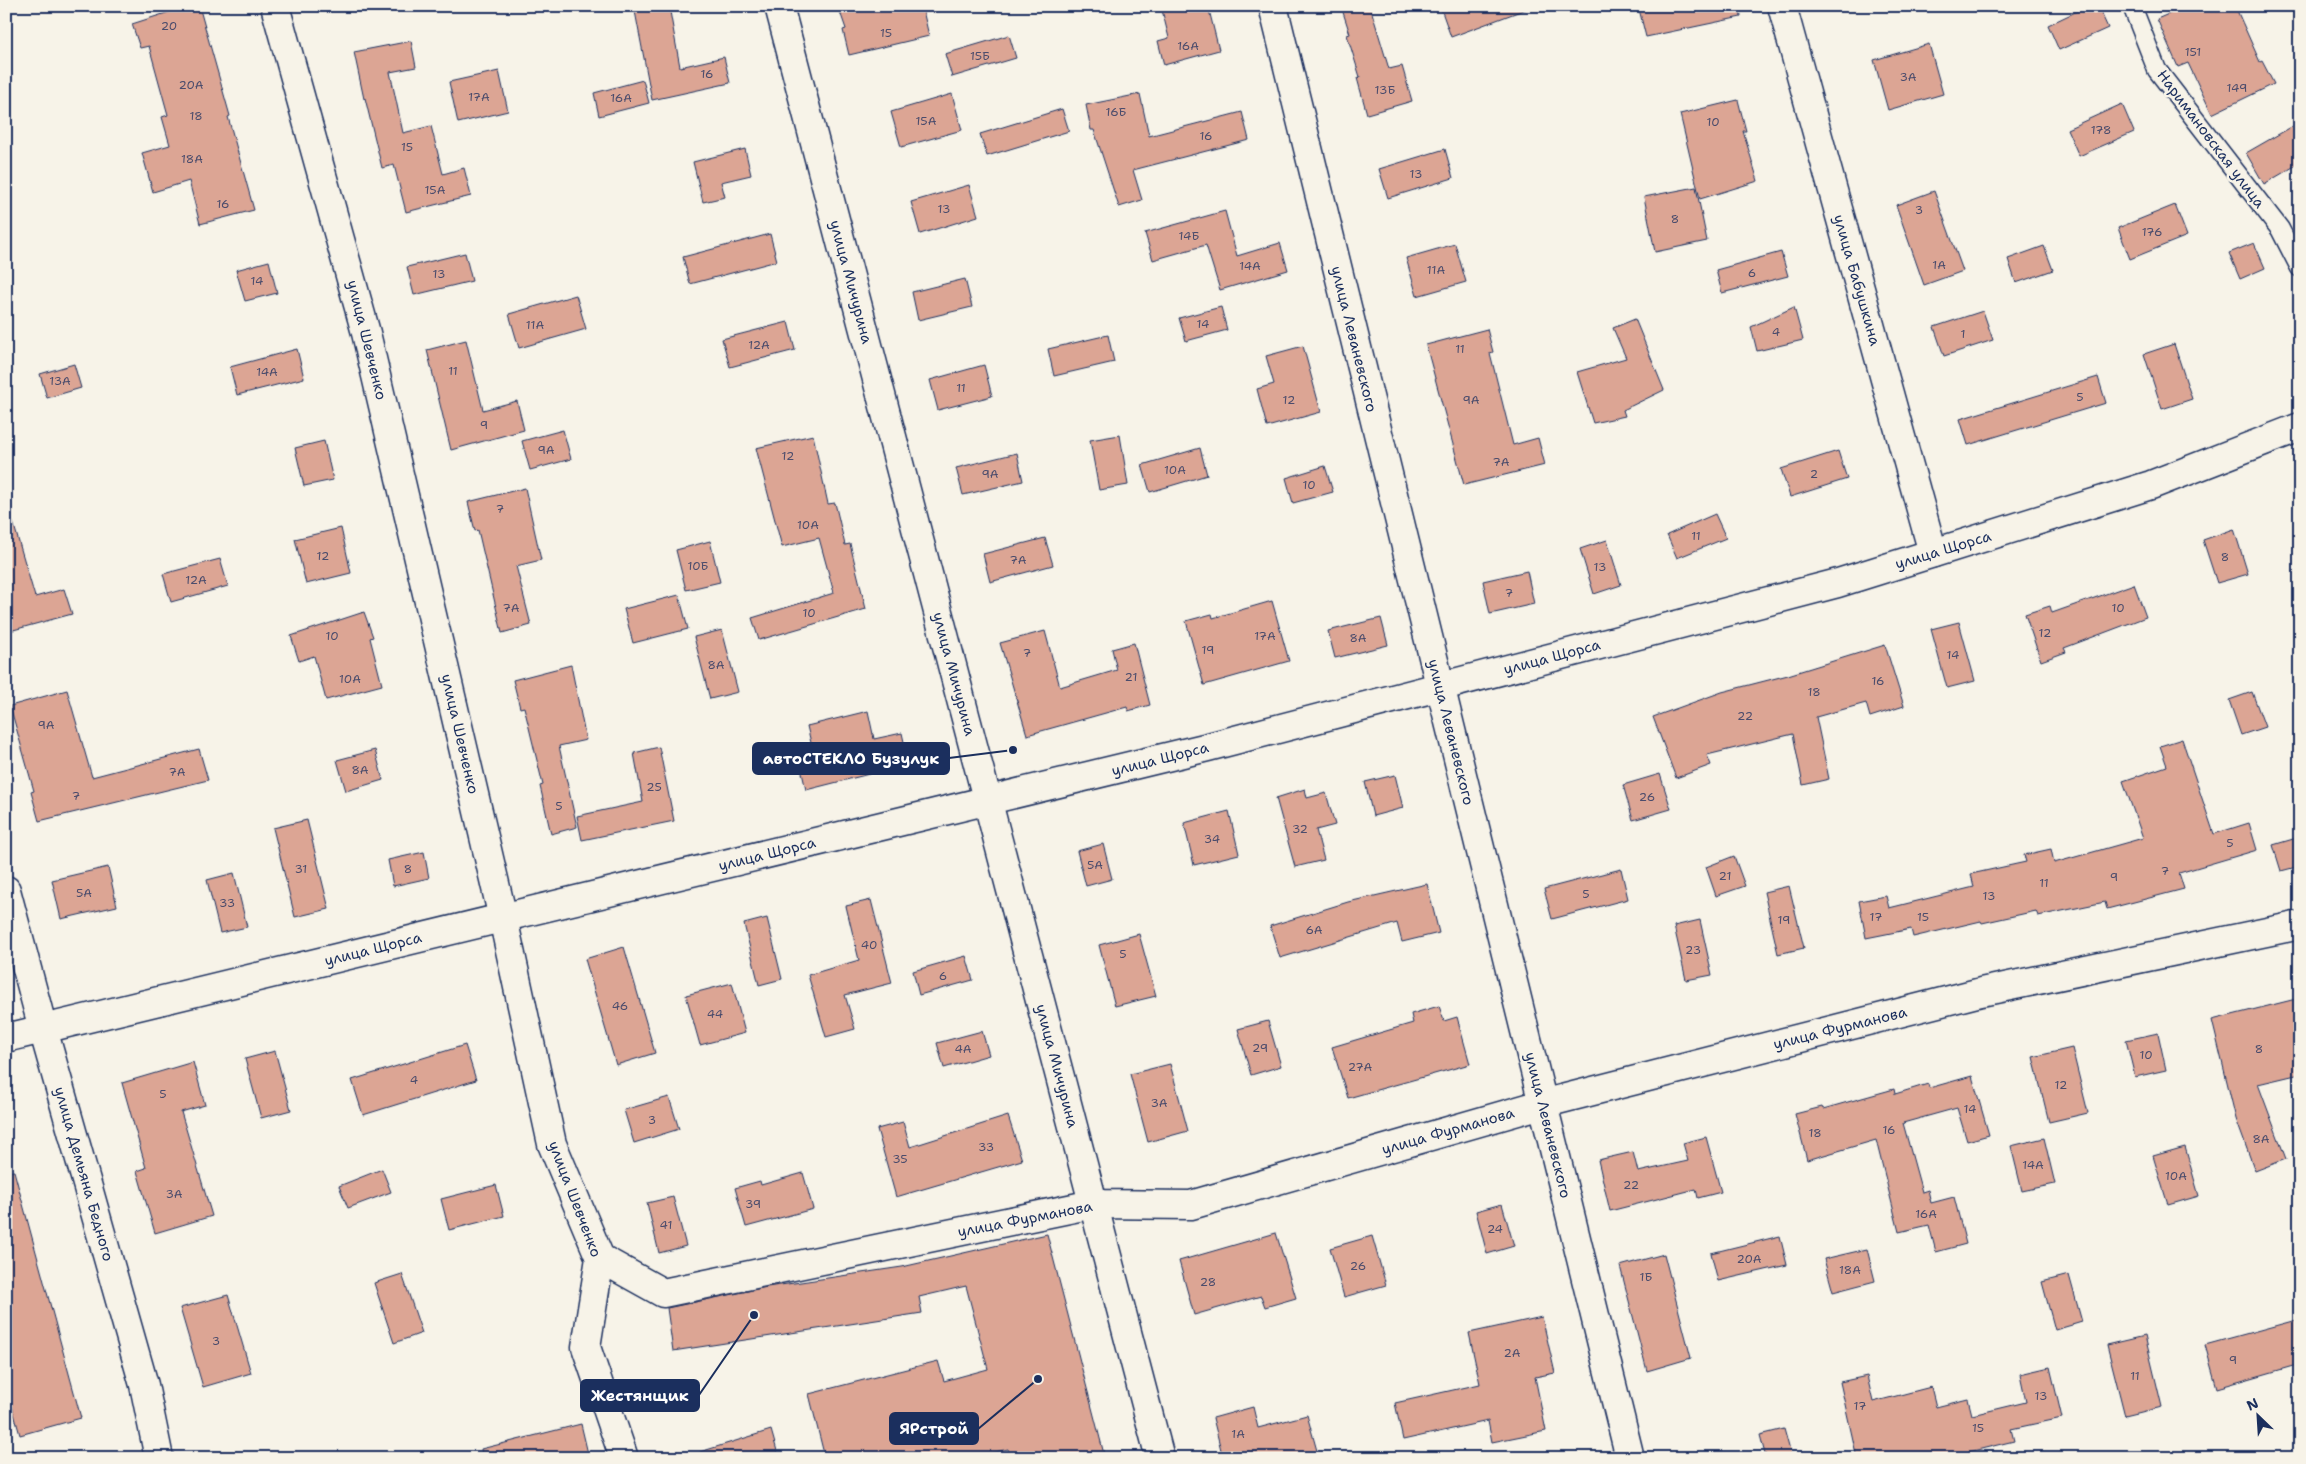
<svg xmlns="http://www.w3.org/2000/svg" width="2306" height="1464" font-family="'Shantell Sans',sans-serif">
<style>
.building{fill:#dca594;stroke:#1b2f5e}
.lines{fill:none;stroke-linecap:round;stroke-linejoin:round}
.service-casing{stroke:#1b2f5e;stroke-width:21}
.minor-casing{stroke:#1b2f5e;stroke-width:31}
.secondary-casing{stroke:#1b2f5e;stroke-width:31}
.service{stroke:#f7f3e8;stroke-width:18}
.minor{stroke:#f7f3e8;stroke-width:28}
.secondary{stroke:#f7f3e8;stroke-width:28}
.labels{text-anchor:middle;stroke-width:5;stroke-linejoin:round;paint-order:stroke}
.number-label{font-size:12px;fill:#4b4c6c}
.street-label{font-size:15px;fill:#1b2f5e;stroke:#f7f3e8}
.leader{fill:none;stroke:#1b2f5e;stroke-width:2}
.callout-dot{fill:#1b2f5e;stroke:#f7f3e8;stroke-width:2}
.callout{fill:#1b2f5e;stroke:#1b2f5e;stroke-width:2}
.callout-label{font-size:16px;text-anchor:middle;font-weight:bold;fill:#fff}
</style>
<rect width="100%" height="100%" fill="#f7f3e8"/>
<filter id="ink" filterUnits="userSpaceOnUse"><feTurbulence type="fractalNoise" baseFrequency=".02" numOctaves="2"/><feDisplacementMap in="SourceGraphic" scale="10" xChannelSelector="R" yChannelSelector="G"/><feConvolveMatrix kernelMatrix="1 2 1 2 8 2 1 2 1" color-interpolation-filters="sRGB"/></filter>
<g filter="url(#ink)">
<path class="building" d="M188,6H199L230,116L228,117L254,210L200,224L189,181L153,192L142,153L170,145L162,117L168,115L149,46L140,48L132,24Z
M634,6H669L680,67L724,57L730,83L652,100Z
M838,6H922L929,36L849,55L843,30L846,29Z
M1161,6H1208L1219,50L1164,65L1158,41L1169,38Z
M1341,6H1370L1389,69L1402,66L1412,101L1367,114L1357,78L1360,77L1347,35L1350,34Z
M1440,6H1526V9L1451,37Z
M1654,6H1740L1741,17L1646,37L1639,9Z
M2088,6H2098L2108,28L2059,50L2048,25Z
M2187,6H2235L2260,62L2262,61L2274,84L2212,114L2188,63L2178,67L2157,19Z
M1009,35L1016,58L952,77L945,54Z
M411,41L416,67L390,72L403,133L431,126L443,174L464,168L471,196L406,212L394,165L382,168L365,98L364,99L354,52Z
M1929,44L1943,94L1888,110L1874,60Z
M499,71L508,111L458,123L449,82Z
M643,80L649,103L599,116L594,93Z
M952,94L962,130L901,147L891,112Z
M1140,94L1149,136L1242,112L1249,140L1133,170L1142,200L1119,207L1094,130H1091L1086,105Z
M1738,100L1746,131H1743L1758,181L1700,199L1680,114Z
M2122,104L2134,132L2079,156L2067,129Z
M1062,109L1069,131L987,156L980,134Z
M2300,122V163L2264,184L2246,153Z
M745,149L751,175L721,182L725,197L703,202L693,162Z
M1445,149L1453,178L1388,198L1379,169Z
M969,185L978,216L920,234L911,202Z
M1696,187L1707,241L1655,252L1644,197Z
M1934,191L1963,271L1924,285L1896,205Z
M2175,205L2187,236L2130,259L2118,228Z
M1225,211L1237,256L1280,243L1288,270L1220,290L1206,245L1153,260L1145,233Z
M770,234L777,261L690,284L683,257Z
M2254,243L2265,268L2240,279L2229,253Z
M1455,244L1466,282L1417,296L1406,258Z
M2044,246L2053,270L2016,283L2008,259Z
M1781,252L1788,276L1722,293L1716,270Z
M465,253L472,281L414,295L407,267Z
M269,261L277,293L245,301L236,270Z
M965,279L972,307L918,320L912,292Z
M576,295L586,329L519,348L509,314Z
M1221,307L1227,330L1186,341L1179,318Z
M1794,307L1803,340L1757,351L1751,327Z
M1983,311L1993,340L1944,356L1934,327Z
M1635,319L1664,390L1623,410L1625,416L1593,423L1577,372L1626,358L1613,328Z
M788,322L795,350L730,367L722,339Z
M1487,329L1493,352L1490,353L1513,445L1538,438L1545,465L1464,485L1426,345Z
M1108,335L1114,362L1054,376L1048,349Z
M466,340L483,410L517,401L524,430L451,450L427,350Z
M2174,344L2192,399L2162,409L2144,354Z
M1303,346L1321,412L1267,427L1257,389L1274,384L1266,356Z
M297,349L304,378L237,395L230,367Z
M74,364L81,388L47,398L40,374Z
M984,365L992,396L938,410L930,380Z
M2098,377L2106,403L1968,445L1960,419Z
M563,430L571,459L530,470L522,441Z
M813,435L828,504L835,503L845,545L850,544L866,609L759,640L752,618L834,593L819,538L782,547L756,448Z
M1120,435L1128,485L1099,490L1090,440Z
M324,441L333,480L304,486L295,448Z
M1200,448L1207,475L1150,492L1142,465Z
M1838,451L1847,479L1790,497L1781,469Z
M1017,453L1023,481L963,495L956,468Z
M1325,466L1333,492L1293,503L1286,478Z
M525,488L541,560L516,566L531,625L502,633L478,530L475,531L468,502Z
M1715,514L1726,538L1677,558L1667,535Z
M13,522L35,597L64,589L72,614L6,632V523Z
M341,528L351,573L306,584L295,539Z
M2234,529L2248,574L2217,583L2203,540Z
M1045,538L1053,565L990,582L983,554Z
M1607,540L1621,585L1594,594L1580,549Z
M710,541L720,582L686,590L676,550Z
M220,559L228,586L171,602L163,574Z
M1527,571L1534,604L1490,614L1483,581Z
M2134,584L2146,617L2064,648L2066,652L2041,661L2025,614L2050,606L2052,613Z
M679,595L688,629L633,643L624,609Z
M1272,601L1289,661L1204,685L1186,621L1212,614L1213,618Z
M364,612L373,637L370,638L382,685L326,700L314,656L299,661L291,636Z
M1381,618L1388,645L1335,658L1328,631Z
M1959,622L1975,681L1947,688L1931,629Z
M722,630L738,692L710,699L694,637Z
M1045,631L1060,687L1117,670L1112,649L1134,643L1150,705L1128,711L1127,707L1027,735L1000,643Z
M1885,645L1904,706L1870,717L1866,703L1816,717L1829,779L1803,785L1793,734L1707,755L1711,765L1676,778L1653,717L1722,692L1788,675Z
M571,665L586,740L559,746L577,827L551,834L540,786L543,785L524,707L520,708L513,680Z
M67,690L92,777L199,749L208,780L39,821L31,792L34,791L10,706Z
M2252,692L2265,727L2241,735L2229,700Z
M868,711L874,739L902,733L909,764L806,790L797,751L812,747L807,726Z
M2182,739L2214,834L2249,823L2257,850L2179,873L2184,889L2107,909L2105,902L2038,916L2036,911L1982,923L1981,921L1913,937L1911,929L1866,938L1859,901L1886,896L1889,908L1974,887L1971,874L2026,862L2024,855L2051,849L2054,863L2143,838L2123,781L2167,766L2160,746Z
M659,747L674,821L582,840L577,816L643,802L634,753Z
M375,750L383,780L346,791L337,760Z
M1660,774L1671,809L1633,820L1623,785Z
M1395,775L1403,808L1373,816L1365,782Z
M1305,789L1307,798L1326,793L1335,825L1316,830L1324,860L1295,867L1276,798Z
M1229,811L1239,854L1194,865L1184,823Z
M307,820L329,909L295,917L273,828Z
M2300,837V866L2281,871L2273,845Z
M1103,844L1112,879L1086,886L1077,851Z
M424,852L429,878L393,886L388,860Z
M1734,856L1745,886L1716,896L1706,867Z
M108,867L117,906L61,919L52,880Z
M1621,869L1628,899L1552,919L1544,889Z
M234,873L247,927L220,933L207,880Z
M1427,884L1439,933L1402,942L1397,923L1280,958L1270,926L1348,902Z
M1789,886L1804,948L1778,954L1764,892Z
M871,900L892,983L845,995L855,1029L826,1037L808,975L859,960L846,906Z
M767,918L782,979L759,985L744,924Z
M1700,920L1712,975L1686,980L1674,926Z
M1139,934L1156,996L1115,1006L1099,945Z
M624,947L655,1053L616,1065L585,959Z
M966,956L973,980L919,995L913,971Z
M732,983L745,1033L700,1045L686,995Z
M2300,998V1074L2258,1084L2286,1159L2255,1171L2236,1119L2212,1020Z
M1439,1006L1444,1021L1457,1017L1470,1064L1348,1098L1332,1047L1413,1023L1411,1014Z
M1268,1021L1281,1066L1251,1075L1238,1029Z
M982,1031L989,1055L944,1068L937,1043Z
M2158,1033L2166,1070L2135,1077L2126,1040Z
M465,1045L476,1080L363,1115L352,1080Z
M2072,1048L2088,1113L2049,1122L2033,1057Z
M275,1051L291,1110L261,1118L245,1059Z
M193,1062L205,1105L181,1112L212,1216L155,1233L137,1171L146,1168L122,1083Z
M1170,1064L1188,1131L1148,1142L1130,1074Z
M1972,1076L1989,1135L1967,1141L1957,1108L1903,1123L1922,1192L1928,1190L1931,1203L1954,1197L1966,1244L1936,1252L1929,1225L1899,1232L1876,1140L1807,1160L1795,1114L1822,1107L1823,1109L1894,1089L1895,1094L1928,1084L1929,1088Z
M669,1097L679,1129L634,1143L624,1110Z
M1008,1116L1022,1160L896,1197L877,1129L903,1122L910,1147Z
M1706,1137L1721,1192L1698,1198L1696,1189L1610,1211L1598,1160L1633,1152L1638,1172L1688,1161L1683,1143Z
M2044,1138L2055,1184L2022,1191L2011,1146Z
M2185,1147L2199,1196L2168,1205L2153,1156Z
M382,1169L391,1192L348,1208L339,1186Z
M14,1171L81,1418L20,1435L6,1385V1172Z
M803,1173L813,1209L746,1227L735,1188L760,1181L761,1185Z
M496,1185L504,1216L449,1230L441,1199Z
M673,1197L686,1246L659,1253L647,1203Z
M1502,1204L1514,1246L1487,1254L1476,1211Z
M1276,1233L1296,1298L1265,1307L1261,1296L1194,1315L1179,1261Z
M1047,1234L1105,1458H1011L1008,1449L971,1458H825L809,1394L938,1361L944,1381L988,1369L966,1286L919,1297L922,1313L673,1351L667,1308L767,1287L902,1267Z
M1372,1236L1386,1285L1344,1297L1330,1248Z
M1780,1236L1787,1265L1718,1281L1711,1253Z
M1867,1249L1875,1281L1833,1292L1824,1259Z
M1664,1254L1691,1358L1647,1371L1620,1266Z
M402,1274L422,1333L394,1343L374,1283Z
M2069,1275L2082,1322L2055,1330L2042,1282Z
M228,1295L251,1373L203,1387L180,1308Z
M1542,1317L1555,1373L1535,1377L1546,1431L1492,1442L1488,1421L1403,1440L1395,1403L1480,1384L1469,1333Z
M2300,1319V1364L2217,1388L2205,1345Z
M2145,1336L2162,1407L2125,1416L2107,1345Z
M2050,1367L2062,1418L2011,1429L2014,1441L1944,1458H1857L1840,1382L1867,1376L1873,1402L1931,1387L1936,1407L1968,1399L1972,1415L2026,1402L2020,1374Z
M1253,1407L1258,1428L1307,1415L1319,1458H1223L1213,1418Z
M581,1424L589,1458H482L481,1449Z
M1784,1429L1792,1458H1766L1760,1435Z
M771,1430L779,1458H701L700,1452Z"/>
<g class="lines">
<g class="service-casing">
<path id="service" d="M2132,6L2157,70L2280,229L2300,268"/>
</g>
<g class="minor-casing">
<path id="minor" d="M275,6L366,333L503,918L552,1144L600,1258L586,1347L624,1458
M779,6L1160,1458
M1273,6L1630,1458
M1782,6L1933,553
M6,890L43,1029L144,1385L159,1458
M600,1258L663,1293L1093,1204L1191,1205L1542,1104L1981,992L2300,925"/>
</g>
<g class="secondary-casing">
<path id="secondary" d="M6,1038L1208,747L1838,583L2151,485L2300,427"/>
</g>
<use href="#service" class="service"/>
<use href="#minor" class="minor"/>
<use href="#secondary" class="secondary"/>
</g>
</g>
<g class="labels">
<g class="number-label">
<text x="169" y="30">20</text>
<text x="886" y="37">15</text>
<text x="1188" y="50">16А</text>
<text x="2193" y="56">151</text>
<text x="980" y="60">15Б</text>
<text x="707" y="78">16</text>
<text x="1908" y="81">3А</text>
<text x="191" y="89">20А</text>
<text x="2237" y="92">149</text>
<text x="1385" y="94">13Б</text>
<text x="479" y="101">17А</text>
<text x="621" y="102">16А</text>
<text x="1116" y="116">16Б</text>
<text x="196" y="120">18</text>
<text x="926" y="125">15А</text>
<text x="1713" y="126">10</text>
<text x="2101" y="134">178</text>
<text x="1206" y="140">16</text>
<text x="407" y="151">15</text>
<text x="192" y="163">18А</text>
<text x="1416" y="178">13</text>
<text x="435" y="194">15А</text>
<text x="223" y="208">16</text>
<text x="944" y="213">13</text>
<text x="1919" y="214">3</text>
<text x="1675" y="223">8</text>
<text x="2152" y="236">176</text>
<text x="1189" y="240">14Б</text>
<text x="1939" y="269">1А</text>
<text x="1250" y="270">14А</text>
<text x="1436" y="274">11А</text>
<text x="1752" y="277">6</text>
<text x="439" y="278">13</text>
<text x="257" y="285">14</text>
<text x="1203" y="328">14</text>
<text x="535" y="329">11А</text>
<text x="1776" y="336">4</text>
<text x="1963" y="338">1</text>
<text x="759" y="349">12А</text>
<text x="1460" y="353">11</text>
<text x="453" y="375">11</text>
<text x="267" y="376">14А</text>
<text x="60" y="385">13А</text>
<text x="961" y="392">11</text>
<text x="2080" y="401">5</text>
<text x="1289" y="404">12</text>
<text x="1471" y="404">9А</text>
<text x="484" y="429">9</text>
<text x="546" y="454">9А</text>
<text x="788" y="460">12</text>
<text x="1501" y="466">7А</text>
<text x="1175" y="474">10А</text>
<text x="990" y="478">9А</text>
<text x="1814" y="478">2</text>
<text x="1309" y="489">10</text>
<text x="500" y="513">7</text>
<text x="808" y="529">10А</text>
<text x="1696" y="540">11</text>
<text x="323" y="560">12</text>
<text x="2225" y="561">8</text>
<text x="1018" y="564">7А</text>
<text x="698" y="570">10Б</text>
<text x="1600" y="571">13</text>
<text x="196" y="584">12А</text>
<text x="1509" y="597">7</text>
<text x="511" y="612">7А</text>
<text x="2118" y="612">10</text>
<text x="809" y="617">10</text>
<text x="2045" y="637">12</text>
<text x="332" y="640">10</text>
<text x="1265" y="640">17А</text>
<text x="1358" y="642">8А</text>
<text x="1208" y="654">19</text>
<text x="1027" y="657">7</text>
<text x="1953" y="659">14</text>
<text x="716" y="669">8А</text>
<text x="1131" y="681">21</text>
<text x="350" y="683">10А</text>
<text x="1878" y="685">16</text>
<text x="1814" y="696">18</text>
<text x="1745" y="720">22</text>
<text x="46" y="729">9А</text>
<text x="360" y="774">8А</text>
<text x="177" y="776">7А</text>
<text x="654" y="791">25</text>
<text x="76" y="800">7</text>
<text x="1647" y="801">26</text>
<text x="559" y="810">5</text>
<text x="1300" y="833">32</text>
<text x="1212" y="843">34</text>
<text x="2230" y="847">5</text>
<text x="1095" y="869">5А</text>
<text x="301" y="873">31</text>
<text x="408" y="873">8</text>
<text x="2165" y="875">7</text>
<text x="1725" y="880">21</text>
<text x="2114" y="881">9</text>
<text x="2044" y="887">11</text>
<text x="84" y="897">5А</text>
<text x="1586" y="898">5</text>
<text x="1989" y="900">13</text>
<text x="227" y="907">33</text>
<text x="1876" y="921">17</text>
<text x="1923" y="921">15</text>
<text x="1784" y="924">19</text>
<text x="1314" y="934">6А</text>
<text x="869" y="949">40</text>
<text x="1693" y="954">23</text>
<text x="1123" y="958">5</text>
<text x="943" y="980">6</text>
<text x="620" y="1010">46</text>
<text x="715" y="1018">44</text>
<text x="1260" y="1052">29</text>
<text x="963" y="1053">4А</text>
<text x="2259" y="1053">8</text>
<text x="2146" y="1059">10</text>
<text x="1360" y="1071">27А</text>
<text x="414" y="1084">4</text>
<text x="2061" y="1089">12</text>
<text x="163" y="1098">5</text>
<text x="1159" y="1107">3А</text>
<text x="1970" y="1113">14</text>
<text x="652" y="1124">3</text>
<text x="1889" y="1134">16</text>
<text x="1815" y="1137">18</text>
<text x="2261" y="1143">8А</text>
<text x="986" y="1151">33</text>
<text x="900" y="1163">35</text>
<text x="2033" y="1169">14А</text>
<text x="2176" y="1180">10А</text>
<text x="1631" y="1189">22</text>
<text x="174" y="1198">3А</text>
<text x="753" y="1208">39</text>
<text x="1926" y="1218">16А</text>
<text x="666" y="1229">41</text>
<text x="1495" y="1233">24</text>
<text x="1749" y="1263">20А</text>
<text x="1358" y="1270">26</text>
<text x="1850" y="1274">18А</text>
<text x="1646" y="1281">1Б</text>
<text x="1208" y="1286">28</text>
<text x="216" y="1345">3</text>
<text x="1512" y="1357">2А</text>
<text x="2233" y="1364">9</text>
<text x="2135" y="1380">11</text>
<text x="2041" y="1400">13</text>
<text x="1860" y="1410">17</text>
<text x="1978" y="1432">15</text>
<text x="1238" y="1438">1А</text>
</g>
<g class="street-label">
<text transform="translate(2211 139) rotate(53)" y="5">Наримановская улица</text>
<text transform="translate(1857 280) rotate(74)" y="5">улица Бабушкина</text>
<text transform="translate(851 282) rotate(75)" y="5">улица Мичурина</text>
<text transform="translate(1354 339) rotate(76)" y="5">улица Леваневского</text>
<text transform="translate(367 340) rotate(76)" y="5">улица Шевченко</text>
<text transform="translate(1943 550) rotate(-17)" y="5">улица Щорса</text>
<text transform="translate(1552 657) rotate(-15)" y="5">улица Щорса</text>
<text transform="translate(954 674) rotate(75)" y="5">улица Мичурина</text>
<text transform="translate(1451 732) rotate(76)" y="5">улица Леваневского</text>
<text transform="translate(460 734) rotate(77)" y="5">улица Шевченко</text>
<text transform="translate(1160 759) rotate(-14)" y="5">улица Щорса</text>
<text transform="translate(767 854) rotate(-14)" y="5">улица Щорса</text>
<text transform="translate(373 949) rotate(-14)" y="5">улица Щорса</text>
<text transform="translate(1840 1028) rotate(-14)" y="5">улица Фурманова</text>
<text transform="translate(1057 1066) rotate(75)" y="5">улица Мичурина</text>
<text transform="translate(1548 1125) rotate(76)" y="5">улица Леваневского</text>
<text transform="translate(1448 1131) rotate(-16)" y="5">улица Фурманова</text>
<text transform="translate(84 1174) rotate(74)" y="5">улица Демьяна Бедного</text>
<text transform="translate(575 1199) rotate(69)" y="5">улица Шевченко</text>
<text transform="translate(1025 1219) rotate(-11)" y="5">улица Фурманова</text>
</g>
</g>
<path class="leader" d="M1013 750L949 758M754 1315L699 1395M1038 1379L978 1429"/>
<g class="callout-dot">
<circle cx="1013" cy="750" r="5"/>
<circle cx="754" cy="1315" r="5"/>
<circle cx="1038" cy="1379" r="5"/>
</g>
<g class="callout">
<rect x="753" y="743" width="196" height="31" rx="5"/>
<rect x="581" y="1380" width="118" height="31" rx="5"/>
<rect x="890" y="1413" width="88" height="31" rx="5"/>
</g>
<g class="callout-label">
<text x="851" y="764">автоСТЕКЛО Бузулук</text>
<text x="640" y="1401">Жестянщик</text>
<text x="934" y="1434">ЯРстрой</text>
</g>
<rect width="2306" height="1464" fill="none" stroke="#f7f3e8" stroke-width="25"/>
<rect x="12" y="12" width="2281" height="1439" fill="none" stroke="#1b2f5e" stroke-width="2" filter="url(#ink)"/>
<g transform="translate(2258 1416) rotate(335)" stroke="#f7f3e8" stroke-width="4" paint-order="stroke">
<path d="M0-4L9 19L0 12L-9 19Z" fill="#1b2f5e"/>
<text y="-8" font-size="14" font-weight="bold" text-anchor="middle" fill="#1b2f5e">N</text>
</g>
</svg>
